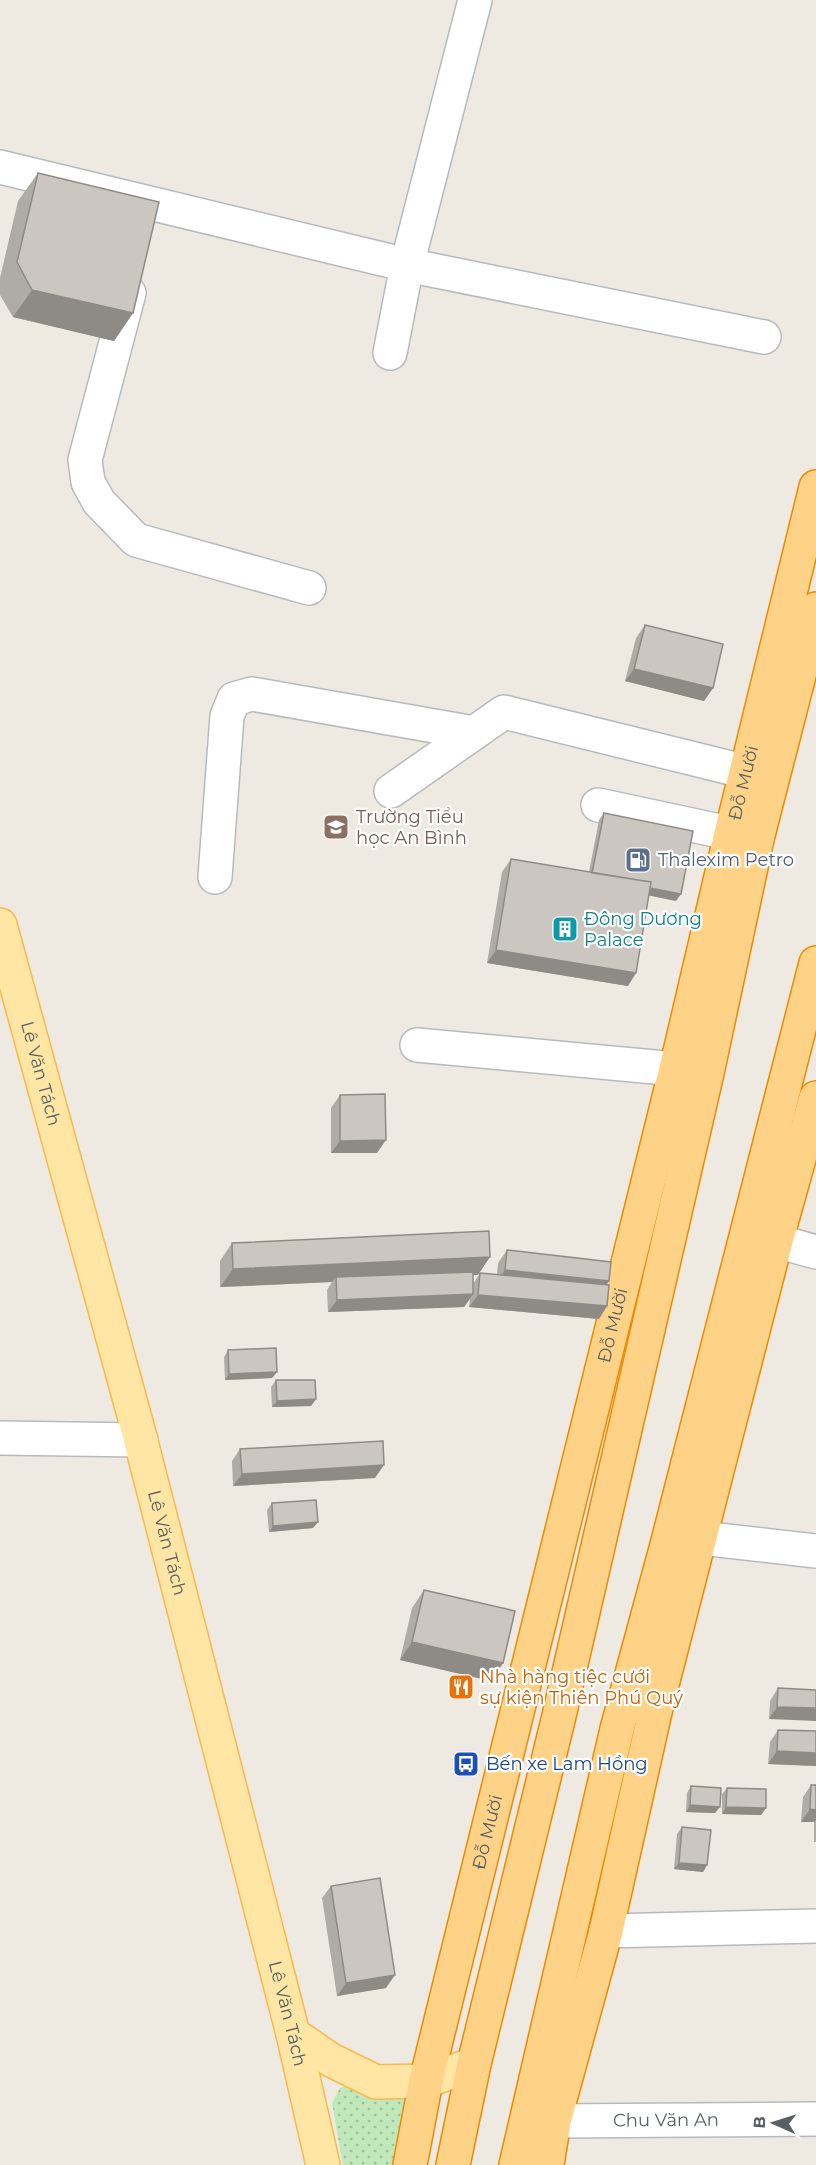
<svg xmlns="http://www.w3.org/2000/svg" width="816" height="2165" font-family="Montserrat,sans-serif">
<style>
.grass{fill:url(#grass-dots)}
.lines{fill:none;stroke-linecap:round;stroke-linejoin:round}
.minor-casing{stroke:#b6babf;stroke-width:36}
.major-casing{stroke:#fdb74b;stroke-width:36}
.highway-casing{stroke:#ef8900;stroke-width:36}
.minor{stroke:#fff;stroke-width:33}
.major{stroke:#ffe6a5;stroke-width:33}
.highway{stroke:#ffd387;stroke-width:33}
.wall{fill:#afaba5}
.shaded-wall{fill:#8e8b86}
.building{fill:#cbc7c0;stroke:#8e8b86;stroke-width:1.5}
.labels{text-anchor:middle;stroke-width:4.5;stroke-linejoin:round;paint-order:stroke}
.street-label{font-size:18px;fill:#595f63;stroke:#fff}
.education-label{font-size:18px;fill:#785e54;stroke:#fff;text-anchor:start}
.service-label{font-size:18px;fill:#4e5e75;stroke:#fff;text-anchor:start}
.culture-label{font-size:18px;fill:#0d838f;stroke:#fff;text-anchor:start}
.food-label{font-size:18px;fill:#c56008;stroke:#fff;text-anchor:start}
.transit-label{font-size:18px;fill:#164399;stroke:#fff;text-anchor:start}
</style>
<defs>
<pattern id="grass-dots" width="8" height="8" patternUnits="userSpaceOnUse" patternTransform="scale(1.5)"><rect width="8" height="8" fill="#c0e8bb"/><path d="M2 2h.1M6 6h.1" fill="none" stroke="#9fbf9c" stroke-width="1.8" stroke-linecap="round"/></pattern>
</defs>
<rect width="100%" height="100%" fill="#eeeae1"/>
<path class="grass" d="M348,2085L409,2095L399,2165H343L332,2103L340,2088Z"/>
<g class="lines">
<g class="minor-casing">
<g id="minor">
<path d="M0,167L407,265L764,337"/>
<path d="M129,293L85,460L88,482L99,502L136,540L309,588"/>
<path d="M390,353L407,265L475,0"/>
<path d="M391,791L504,712L747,772L771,781"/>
<path d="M598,805L757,839"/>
<path d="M215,877L227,716L234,699L252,694L474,733"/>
<path d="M417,1045L676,1069"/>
<path d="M776,1241L816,1252"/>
<path d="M0,1438L141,1440"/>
<path d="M701,1538L816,1551"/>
<path d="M606,1931L816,1926"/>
<path id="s1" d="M554,2121L816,2119"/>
</g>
</g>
<g class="major-casing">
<g id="major">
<path id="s2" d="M0,925L137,1426L293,2034L323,2165"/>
<path d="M293,2034L331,2060L376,2082L426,2081L474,2064"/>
</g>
</g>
<g class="highway-casing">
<g id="highway">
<path id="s3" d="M410,2165L426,2081L676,1069L731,834L816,487"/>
<path d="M453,2165L474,2064L559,1716L707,1073L757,839L816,609"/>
<path d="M516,2165L617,1729L667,1545L816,963"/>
<path d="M547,2165L554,2121L606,1931L655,1712L776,1241L816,1098"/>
</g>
</g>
<use href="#minor" class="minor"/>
<use href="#major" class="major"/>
<use href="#highway" class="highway"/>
</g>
<path class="wall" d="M38,173L133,313L114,341L13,317L0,295V278L18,201Z
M645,625L713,688L704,701L625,681L636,638Z
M604,813L676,901L649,895L628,986L487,963L502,872L511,859L589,872L599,820Z
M340,1095L377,1153H331V1108Z
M232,1243L478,1275H473V1284L480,1273L497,1275L498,1263L507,1250L609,1281L606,1285L607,1306L599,1319L469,1307L470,1299L464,1307L328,1312L327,1290L332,1282L220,1287V1261Z
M228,1350L277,1372L272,1378L225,1380L224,1357Z
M276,1380L316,1399L311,1406L272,1407L271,1387Z
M240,1449L375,1478L233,1486L232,1461Z
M272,1503L318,1522L313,1528L269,1532L267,1510Z
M424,1590L503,1663L491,1681L400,1660L412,1608Z
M778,1688L816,1690L769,1719L770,1701Z
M778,1730L816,1731V1766L768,1764L770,1742Z
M811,1785H816V1842H814V1822H801L803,1797Z
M691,1786L715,1813L686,1812L687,1793Z
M727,1788L766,1808L761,1815L722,1814V1794Z
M682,1827L707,1865L703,1872L674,1869L677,1834Z
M331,1886L386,1988L337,1996L322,1898Z"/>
<path class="shaded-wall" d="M32,290L133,313L114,341L13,317Z
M634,669L713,688L704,701L625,681Z
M591,876L681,894L676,901L587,883Z
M496,950L636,973L628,986L487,963Z
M386,1140L377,1153H331L340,1141Z
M490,1257L478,1275L336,1282V1277L332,1282L220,1287L233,1269Z
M505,1270L609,1281L600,1293L497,1282Z
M473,1294L464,1307L328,1312L337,1300Z
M478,1295L607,1306L599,1319L469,1307Z
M277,1372L272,1378L225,1380L229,1374Z
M316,1399L311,1406L272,1407L277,1401Z
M384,1465L375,1478L233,1486L242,1474Z
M318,1522L313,1528L269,1532L273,1526Z
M412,1642L503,1663L491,1681L400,1660Z
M777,1707L816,1708V1721L769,1719Z
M777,1751L816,1753V1766L768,1764Z
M690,1805L720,1807L715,1813L686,1812Z
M726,1807L766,1808L761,1815L722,1814Z
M810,1809L816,1810V1820L814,1822H801Z
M679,1863L707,1865L703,1872L674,1869Z
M395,1975L386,1988L337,1996L346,1983Z"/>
<path class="building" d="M38,173L159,202L133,313L32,290L17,262Z
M645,625L723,644L713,688L634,669Z
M604,813L693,831L681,894L650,888L651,882L592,873Z
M511,859L651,882L636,973L496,950Z
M385,1094L386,1140L340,1141V1095Z
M489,1231L490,1257L233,1269L232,1243Z
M507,1250L611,1262L609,1281L505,1270Z
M473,1272V1294L337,1300L336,1277Z
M480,1273L609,1285L607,1306L478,1295Z
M276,1348L277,1372L229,1374L228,1350Z
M276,1380H315L316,1399L277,1401Z
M383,1441L384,1465L242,1474L240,1449Z
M316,1500L318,1522L273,1526L272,1503Z
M424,1590L515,1611L503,1663L412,1642Z
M778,1688L816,1690V1708L777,1707Z
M778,1730L816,1731V1753L777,1751Z
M811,1785H816V1810L810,1809Z
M691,1786L721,1788L720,1807L690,1805Z
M727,1788L766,1789V1808L726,1807Z
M682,1827L711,1830L707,1865L679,1863Z
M380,1878L395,1975L346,1983L331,1886Z"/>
<defs>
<g id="school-square" transform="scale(1.35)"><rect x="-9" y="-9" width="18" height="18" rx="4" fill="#8d6e63" stroke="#fff"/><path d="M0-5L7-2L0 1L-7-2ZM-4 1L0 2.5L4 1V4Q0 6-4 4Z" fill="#fff"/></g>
<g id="fuel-square" transform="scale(1.35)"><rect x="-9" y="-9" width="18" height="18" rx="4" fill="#5c6f8a" stroke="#fff"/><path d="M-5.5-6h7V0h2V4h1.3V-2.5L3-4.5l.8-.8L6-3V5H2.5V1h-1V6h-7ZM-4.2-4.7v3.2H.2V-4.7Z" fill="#fff"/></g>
<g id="building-square" transform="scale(1.35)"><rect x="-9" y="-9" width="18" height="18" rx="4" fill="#0f9aa8" stroke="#fff"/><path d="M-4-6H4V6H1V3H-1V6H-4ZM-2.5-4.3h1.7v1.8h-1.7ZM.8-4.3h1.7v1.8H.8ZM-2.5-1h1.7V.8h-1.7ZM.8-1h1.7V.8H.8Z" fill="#fff"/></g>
<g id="restaurant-square" transform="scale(1.35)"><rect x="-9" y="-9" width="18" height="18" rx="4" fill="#e8710a" stroke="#fff"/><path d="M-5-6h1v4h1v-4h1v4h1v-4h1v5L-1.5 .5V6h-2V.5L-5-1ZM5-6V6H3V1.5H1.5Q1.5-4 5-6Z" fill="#fff"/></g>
<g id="bus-square" transform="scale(1.35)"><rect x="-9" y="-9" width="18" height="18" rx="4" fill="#1a4fb4" stroke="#fff"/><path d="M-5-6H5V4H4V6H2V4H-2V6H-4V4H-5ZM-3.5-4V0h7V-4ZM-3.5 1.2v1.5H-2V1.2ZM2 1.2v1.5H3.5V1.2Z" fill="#fff"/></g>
</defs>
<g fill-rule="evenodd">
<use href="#school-square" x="336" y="827"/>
<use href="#fuel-square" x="638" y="860"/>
<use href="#building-square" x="565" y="929"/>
<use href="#restaurant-square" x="461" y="1687"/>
<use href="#bus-square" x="466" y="1764"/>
</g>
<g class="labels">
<g class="street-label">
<text dy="6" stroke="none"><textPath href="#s3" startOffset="1422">Đỗ Mười</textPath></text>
<text dy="6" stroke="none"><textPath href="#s2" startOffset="154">Lê Văn Tách</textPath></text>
<text dy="6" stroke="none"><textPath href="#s3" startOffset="864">Đỗ Mười</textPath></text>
<text dy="6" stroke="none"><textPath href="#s2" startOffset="640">Lê Văn Tách</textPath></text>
<text dy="6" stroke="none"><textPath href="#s3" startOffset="342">Đỗ Mười</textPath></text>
<text dy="6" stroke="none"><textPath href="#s2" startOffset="1126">Lê Văn Tách</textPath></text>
<text dy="6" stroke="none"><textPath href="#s1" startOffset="112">Chu Văn An</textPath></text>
</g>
<g class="education-label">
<text x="356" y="823">Trường Tiểu<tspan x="356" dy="21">học An Bình</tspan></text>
</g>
<g class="service-label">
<text x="658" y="866">Thalexim Petro</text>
</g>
<g class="culture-label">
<text x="584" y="925">Đông Dương<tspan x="584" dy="21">Palace</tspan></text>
</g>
<g class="food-label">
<text x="480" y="1683">Nhà hàng tiệc cưới<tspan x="480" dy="21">sự kiện Thiên Phú Quý</tspan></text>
</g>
<g class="transit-label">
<text x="486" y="1770">Bến xe Lam Hồng</text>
</g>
</g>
<g transform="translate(774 2123) rotate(273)" stroke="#ffffff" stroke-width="4.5" paint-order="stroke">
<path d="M0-4.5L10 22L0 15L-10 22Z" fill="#595f63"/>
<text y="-9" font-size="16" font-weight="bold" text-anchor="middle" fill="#595f63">B</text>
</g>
</svg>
